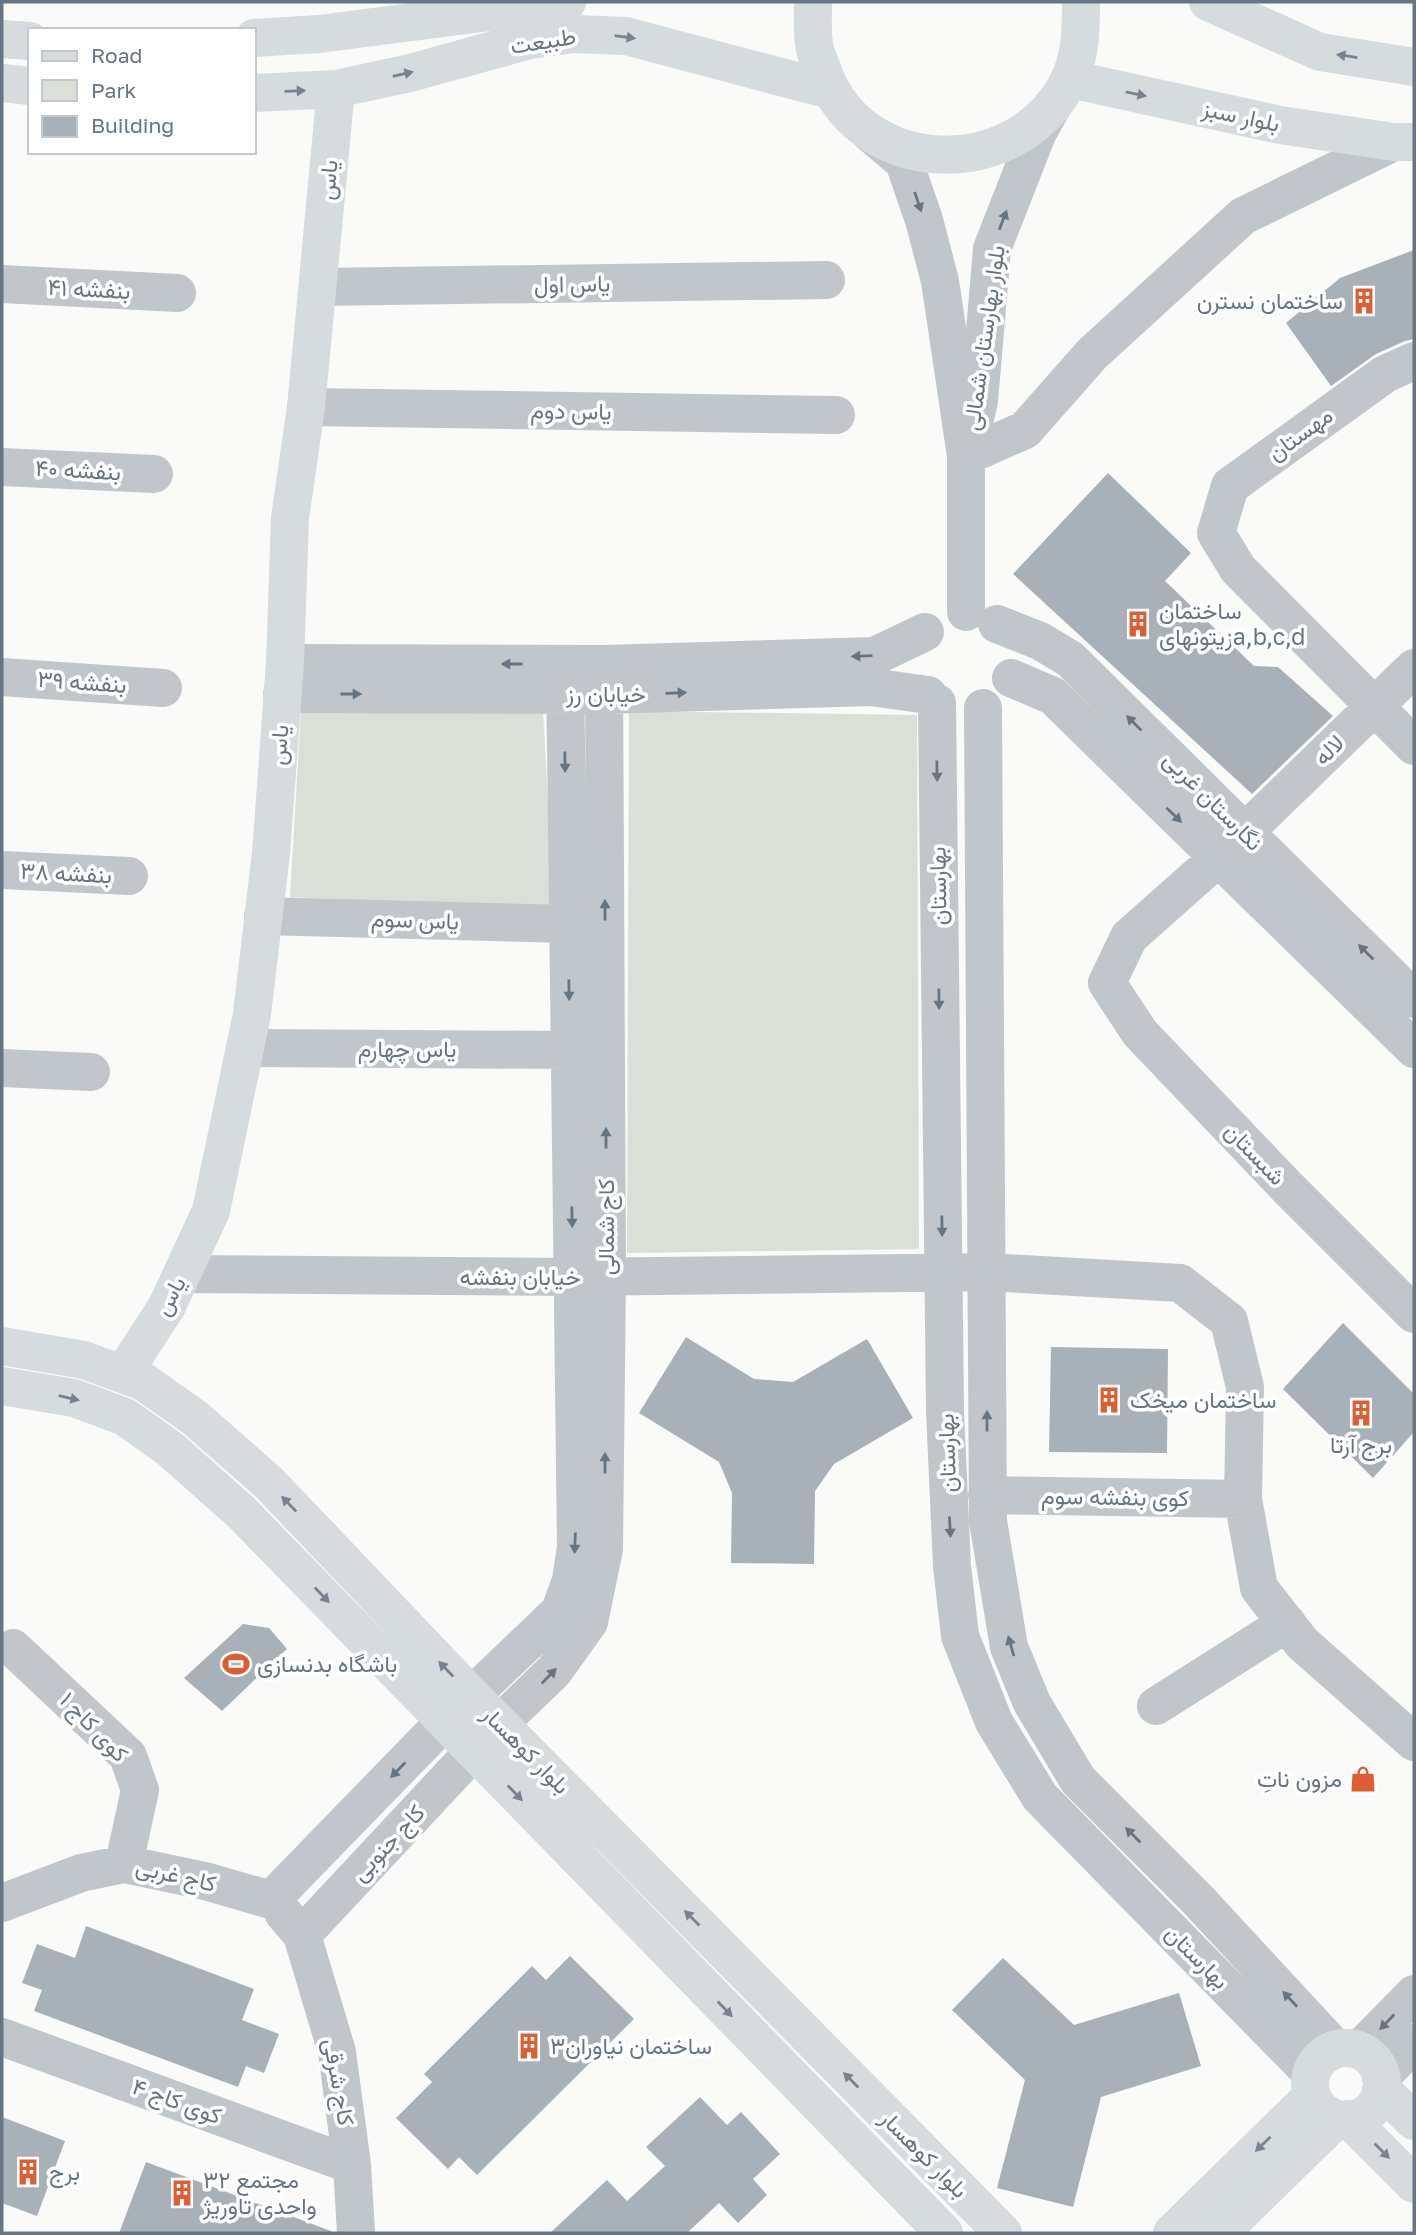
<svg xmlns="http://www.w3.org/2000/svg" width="1416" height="2235" font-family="'Golos Text',Vazirmatn,sans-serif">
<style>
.green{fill:#dadfd7}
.building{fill:#a8b1b7}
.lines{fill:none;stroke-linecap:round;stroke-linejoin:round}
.minor{stroke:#c1c6ca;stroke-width:38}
.major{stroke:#d6dbde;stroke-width:38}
.oneway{fill:#778490}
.oneway2{fill:#667582}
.labels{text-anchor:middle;stroke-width:7;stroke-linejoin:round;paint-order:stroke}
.street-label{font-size:23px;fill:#667582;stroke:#fff}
.poi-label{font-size:23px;fill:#667582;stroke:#fff;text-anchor:start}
</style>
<rect width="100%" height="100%" fill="#fafaf8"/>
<path class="green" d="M301,710L543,712L554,909L290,897Z
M629,711L917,715L919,1249L627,1253Z"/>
<path class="building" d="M1414,250V339L1405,341L1376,354L1331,386L1286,323L1340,278Z
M1108,473L1191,553L1165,581L1254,666L1278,667L1333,716L1252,794L1013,574Z
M1343,1323L1414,1394V1432L1373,1478L1283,1389Z
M686,1337L754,1379L793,1382L867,1339L913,1418L834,1464L815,1491L814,1564L731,1563L732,1493L719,1462L639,1413Z
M1051,1347L1168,1349L1167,1453L1049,1452Z
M243,1624L269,1628L287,1649L222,1711L184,1678Z
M86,1926L254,1989L242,2020L279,2034L264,2073L246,2066L238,2087L34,2011L42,1990L22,1983L37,1944L75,1958Z
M570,1956L634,2019L477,2175L459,2157L448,2169L396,2118L432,2082L424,2074L532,1966L546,1980Z
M1003,1958L1074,2025L1179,1993L1201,2066L1101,2097L1073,2207L997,2188L1025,2080L952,2010Z
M700,2097L727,2125L741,2112L780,2154L753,2179L767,2195L738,2223L719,2203L687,2233H550L607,2180L627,2201L665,2166L646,2147Z
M2,2117L65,2141L37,2216L2,2203Z
M146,2162L331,2231V2233H119Z"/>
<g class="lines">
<path class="minor" d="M870,133L904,162L924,220L940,281L966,456V612
M2,284L177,293
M318,287L826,280
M1414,361L1385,374L1230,486L1216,533L1238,569L1414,746
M306,407L836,415
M973,427L979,401L992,249L1037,134L1053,105
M966,456L1025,430L1092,354L1243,216L1394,142
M2,467L154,474
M997,624L1040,641L1070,659L1414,999
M285,663L604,664L875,656L925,632
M1414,668L1218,858L1129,937L1107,983L1140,1033L1288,1188L1414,1314
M2,677L163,688
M1011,678L1053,696L1414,1049
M282,694L604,695L871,687L928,695
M937,703L945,1412L952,1566L960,1636L994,1722L1040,1797L1311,2073
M983,708L988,1521L1009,1647L1032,1703L1078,1780L1198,1900L1336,2049
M2,870L129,876
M263,916L568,924
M245,1048L570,1050
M2,1068L91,1072
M182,1274L573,1277L988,1272L1180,1283L1229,1321L1245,1387L1243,1499L1259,1588L1302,1643L1414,1742
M987,1495L1243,1499
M13,1648L128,1756L140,1790L124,1864
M1156,1706L1287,1623
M271,1900L445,1721L560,1611L571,1580L576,1547L565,664
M2,1903L81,1873L124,1864L205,1881L271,1900
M284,1914L302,1935L337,2052L352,2165L356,2233
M302,1935L500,1723L554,1671L589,1622L604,1549L607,1277L604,664
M2,2037L352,2165
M1359,2050L1414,1994
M1381,2077L1414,2043"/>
<path class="major" d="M813,2C813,16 812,31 814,44C815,54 821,65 824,74C865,181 1021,180 1069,80C1081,55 1081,29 1081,2
M1208,2L1320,52L1414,67
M254,38L319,34L567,2
M2,39L30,41
M1070,79L1280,125L1394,142H1414
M2,83L30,86
M254,93L336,89L410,73L530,40L574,34L626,36L830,90
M2,1346L84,1360L144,1382L195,1418L269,1483L472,1696L1003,2233
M123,1374L167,1306L211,1211L252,1014L271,853L285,663L290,518L306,407L336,89
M2,1386L74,1398L125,1417L170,1449L241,1512L944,2233
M1310 2084a36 36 0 1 1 72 0a36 36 0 1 1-72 0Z
M1381,2089L1414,2121
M1349,2119L1414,2184
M1172,2233L1312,2096
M1220,2233L1337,2119"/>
</g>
<defs><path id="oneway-solid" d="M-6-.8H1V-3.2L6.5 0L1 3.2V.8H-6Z" transform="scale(1.75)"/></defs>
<g class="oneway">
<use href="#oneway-solid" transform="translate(625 37) rotate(8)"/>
<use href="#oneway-solid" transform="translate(1347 56) rotate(-171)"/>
<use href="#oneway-solid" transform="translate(403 74) rotate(-13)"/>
<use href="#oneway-solid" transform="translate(295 91) rotate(-2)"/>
<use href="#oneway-solid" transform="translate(1136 94) rotate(12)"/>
<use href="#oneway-solid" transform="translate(69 1398) rotate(13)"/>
<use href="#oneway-solid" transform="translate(289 1504) rotate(-134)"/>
<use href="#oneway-solid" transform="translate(322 1595) rotate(46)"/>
<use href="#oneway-solid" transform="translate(446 1669) rotate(-134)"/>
<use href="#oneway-solid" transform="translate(515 1793) rotate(46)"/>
<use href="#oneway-solid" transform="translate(692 1918) rotate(-135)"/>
<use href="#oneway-solid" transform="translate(725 2009) rotate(46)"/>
<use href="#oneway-solid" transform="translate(851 2080) rotate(-135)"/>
<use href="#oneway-solid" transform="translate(1263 2144) rotate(136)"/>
<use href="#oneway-solid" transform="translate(1382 2151) rotate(45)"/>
</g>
<g class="oneway2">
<use href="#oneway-solid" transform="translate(918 202) rotate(71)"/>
<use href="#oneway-solid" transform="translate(1003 220) rotate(-69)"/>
<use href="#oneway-solid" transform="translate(862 656) rotate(178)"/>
<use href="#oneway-solid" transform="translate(512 664) rotate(-180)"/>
<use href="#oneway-solid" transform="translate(676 693) rotate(-2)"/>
<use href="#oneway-solid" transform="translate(351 694)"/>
<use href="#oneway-solid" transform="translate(1134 723) rotate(-135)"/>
<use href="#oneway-solid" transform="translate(565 762) rotate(89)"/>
<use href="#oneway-solid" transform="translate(937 771) rotate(89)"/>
<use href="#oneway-solid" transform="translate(1174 815) rotate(44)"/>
<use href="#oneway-solid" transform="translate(605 910) rotate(-90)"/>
<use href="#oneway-solid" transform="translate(1366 952) rotate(-135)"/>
<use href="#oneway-solid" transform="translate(569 990) rotate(89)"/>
<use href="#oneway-solid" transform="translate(939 999) rotate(89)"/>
<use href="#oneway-solid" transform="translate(606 1138) rotate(-90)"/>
<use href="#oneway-solid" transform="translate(572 1217) rotate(89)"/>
<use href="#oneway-solid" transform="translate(942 1226) rotate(89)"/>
<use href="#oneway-solid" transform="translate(987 1421) rotate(-90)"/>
<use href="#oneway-solid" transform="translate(605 1463) rotate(-90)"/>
<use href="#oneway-solid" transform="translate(950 1527) rotate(87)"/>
<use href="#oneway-solid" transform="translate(575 1543) rotate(92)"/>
<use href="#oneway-solid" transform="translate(1011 1646) rotate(-106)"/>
<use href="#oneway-solid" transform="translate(549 1676) rotate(-46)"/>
<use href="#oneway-solid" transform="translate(398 1770) rotate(134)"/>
<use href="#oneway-solid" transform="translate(1133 1835) rotate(-135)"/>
<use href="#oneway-solid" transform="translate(1290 1999) rotate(-133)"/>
<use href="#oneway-solid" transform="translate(1387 2022) rotate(134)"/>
</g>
<defs>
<g id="building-bare" transform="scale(2.1)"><path d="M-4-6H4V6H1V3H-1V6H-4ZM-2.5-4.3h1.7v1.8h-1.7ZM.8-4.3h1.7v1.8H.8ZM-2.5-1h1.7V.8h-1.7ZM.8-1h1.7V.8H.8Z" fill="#de5e34" stroke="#fff" stroke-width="2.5" paint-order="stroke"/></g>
<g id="stadium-bare" transform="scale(2.1)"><path d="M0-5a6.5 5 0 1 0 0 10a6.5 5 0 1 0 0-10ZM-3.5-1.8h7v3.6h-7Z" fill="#de5e34" stroke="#fff" stroke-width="2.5" paint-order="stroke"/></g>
<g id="shop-bare" transform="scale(2.1)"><path d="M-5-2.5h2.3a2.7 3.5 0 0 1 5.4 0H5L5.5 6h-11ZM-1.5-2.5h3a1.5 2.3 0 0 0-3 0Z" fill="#de5e34" stroke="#fff" stroke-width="2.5" paint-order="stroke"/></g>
</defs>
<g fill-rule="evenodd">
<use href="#building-bare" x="1364" y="301"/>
<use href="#building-bare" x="1138" y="624"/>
<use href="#building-bare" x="1109" y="1400"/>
<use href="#building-bare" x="1361" y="1413"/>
<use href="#stadium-bare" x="236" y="1664"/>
<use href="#shop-bare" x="1363" y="1779"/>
<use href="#building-bare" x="529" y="2046"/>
<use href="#building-bare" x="28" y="2172"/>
<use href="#building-bare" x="182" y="2193"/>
</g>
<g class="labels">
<g class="street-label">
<text transform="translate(543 41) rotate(-9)" y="8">طبیعت</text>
<text transform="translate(1241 116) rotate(12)" y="8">بلوار سبز</text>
<text transform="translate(328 180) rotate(-85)" y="8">یاس</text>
<text transform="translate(572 284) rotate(-1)" y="8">یاس اول</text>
<text transform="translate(89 289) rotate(3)" y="8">بنفشه ۴۱</text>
<text transform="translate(984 338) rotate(-82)" y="8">بلوار بهارستان شمالی</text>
<text transform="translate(571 411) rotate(1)" y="8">یاس دوم</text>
<text transform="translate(1300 434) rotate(-36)" y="8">مهستان</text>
<text transform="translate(78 470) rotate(3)" y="8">بنفشه ۴۰</text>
<text transform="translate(82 682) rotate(4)" y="8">بنفشه ۳۹</text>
<text x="606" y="702">خیابان رز</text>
<text transform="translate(279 745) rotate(-86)" y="8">یاس</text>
<text transform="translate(1329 750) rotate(-44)" y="8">لاله</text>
<text transform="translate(1213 801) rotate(45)" y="8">نگارستان غربی</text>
<text transform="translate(66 873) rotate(3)" y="8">بنفشه ۳۸</text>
<text transform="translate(938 886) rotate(-91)" y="8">بهارستان</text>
<text transform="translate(415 920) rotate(2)" y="8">یاس سوم</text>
<text x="407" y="1057">یاس چهارم</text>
<text transform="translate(1255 1154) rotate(46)" y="8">شبستان</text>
<text transform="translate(606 1227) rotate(-90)" y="8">کاج شمالی</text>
<text x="520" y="1285">خیابان بنفشه</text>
<text transform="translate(170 1296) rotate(-62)" y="8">یاس</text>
<text transform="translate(947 1453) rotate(-92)" y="8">بهارستان</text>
<text transform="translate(1115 1497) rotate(1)" y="8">کوی بنفشه سوم</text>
<text transform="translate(94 1727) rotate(46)" y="8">کوی کاج ۱</text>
<text transform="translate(526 1750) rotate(45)" y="8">بلوار کوهسار</text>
<text transform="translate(388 1843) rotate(-47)" y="8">کاج جنوبی</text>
<text transform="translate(176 1875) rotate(13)" y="8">کاج غربی</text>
<text transform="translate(1197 1957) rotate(45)" y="8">بهارستان</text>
<text transform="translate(339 2082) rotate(80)" y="8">کاج شرقی</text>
<text transform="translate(177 2101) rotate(20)" y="8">کوی کاج ۴</text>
<text transform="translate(924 2154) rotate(45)" y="8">بلوار کوهسار</text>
</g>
<g class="poi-label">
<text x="1343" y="309" text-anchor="end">ساختمان نسترن</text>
<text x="1159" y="619">ساختمان<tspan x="1159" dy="26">زیتونهایa,b,c,d</tspan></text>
<text x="1130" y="1408">ساختمان میخک</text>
<text x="1361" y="1453" text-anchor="middle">برج آرتا</text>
<text x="257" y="1672">باشگاه بدنسازی</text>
<text x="1342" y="1787" text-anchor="end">مزون ناتِ</text>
<text x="550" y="2054">ساختمان نیاوران۳</text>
<text x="49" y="2180">برج</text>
<text x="203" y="2188">مجتمع ۳۲<tspan x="203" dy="26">واحدی تاوریژ</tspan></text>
</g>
</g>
<rect width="1416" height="2235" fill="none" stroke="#667582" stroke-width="7"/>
<rect x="28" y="28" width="228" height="126" fill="#ffffff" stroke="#c2c8cd" stroke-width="2"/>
<rect x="42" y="51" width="35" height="10" fill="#d6dbde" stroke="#c2c8cd" stroke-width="2"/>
<text x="91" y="63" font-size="21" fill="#667582">Road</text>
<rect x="42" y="80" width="35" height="21" fill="#dadfd7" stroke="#c2c8cd" stroke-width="2"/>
<text x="91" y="98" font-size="21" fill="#667582">Park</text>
<rect x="42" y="116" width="35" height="21" fill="#a8b1b7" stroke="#c2c8cd" stroke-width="2"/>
<text x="91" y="133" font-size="21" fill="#667582">Building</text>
</svg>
